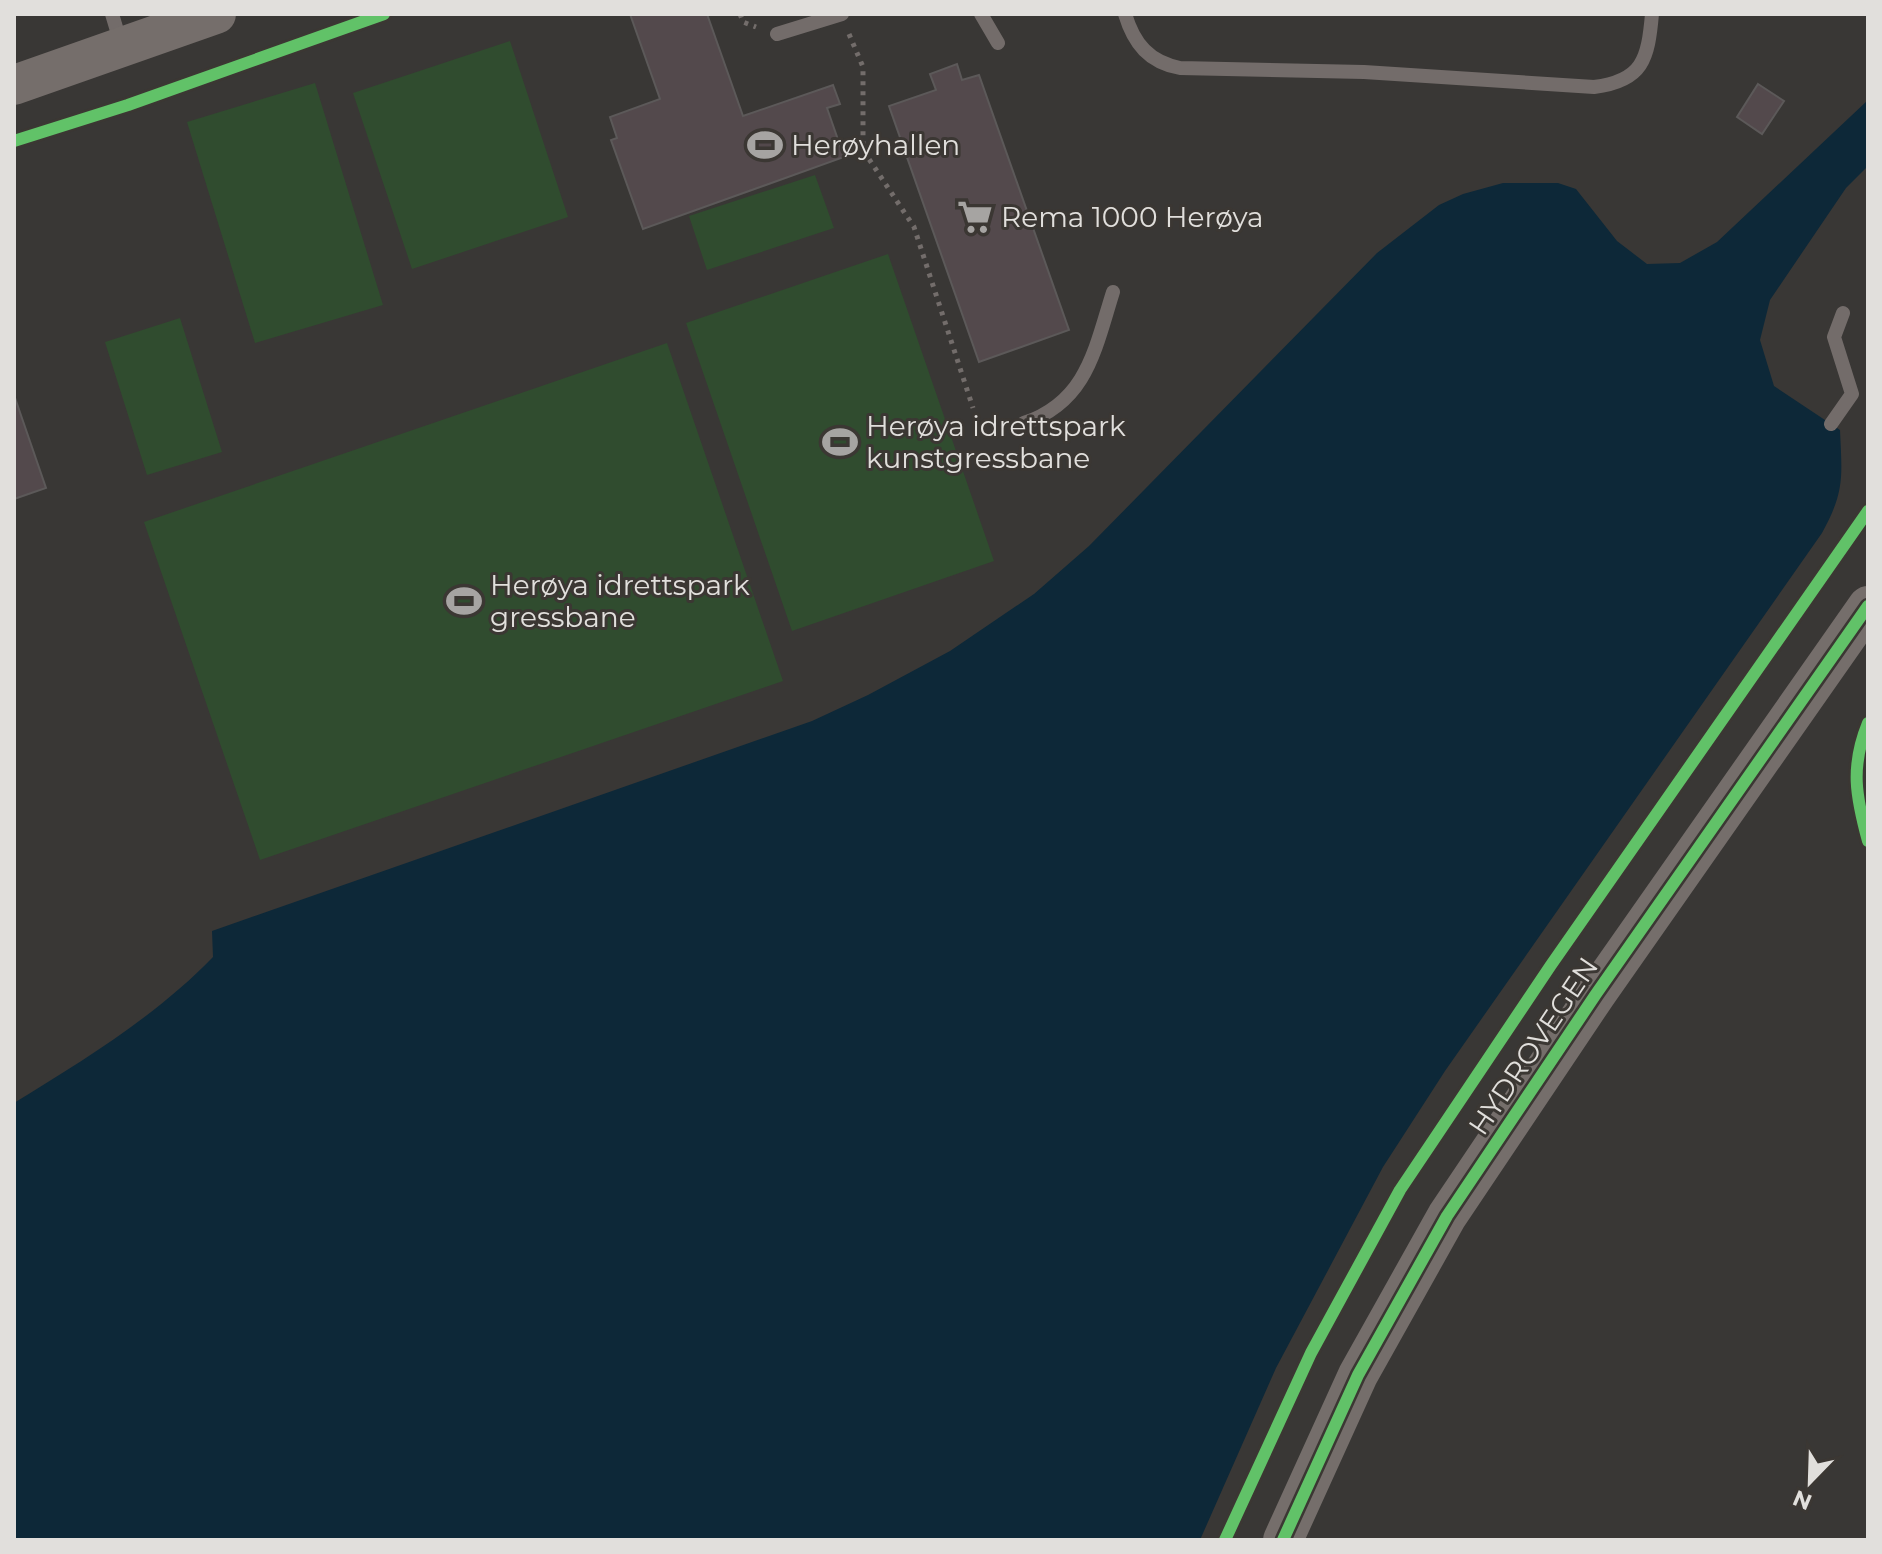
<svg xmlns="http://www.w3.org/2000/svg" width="1882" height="1554" font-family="Montserrat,sans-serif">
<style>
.green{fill:#304c2f}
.water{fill:#0d2838}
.building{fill:#53494c;stroke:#5c5959;stroke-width:2}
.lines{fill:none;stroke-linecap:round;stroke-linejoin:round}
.path{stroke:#736d6b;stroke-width:5;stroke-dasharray:4 6;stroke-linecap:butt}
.lane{stroke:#736c6a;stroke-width:14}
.secondary{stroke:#756e6b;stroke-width:40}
.cycleway-casing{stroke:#3b3733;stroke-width:17}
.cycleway{stroke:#61c268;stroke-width:12}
.labels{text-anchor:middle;stroke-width:6;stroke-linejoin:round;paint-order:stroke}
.poi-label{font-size:28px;fill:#e1dfdc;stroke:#3b3733;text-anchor:start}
.street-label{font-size:28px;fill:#e1dfdc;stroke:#3b3733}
</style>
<rect width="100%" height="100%" fill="#393735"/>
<path class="green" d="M510,41L568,217L412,269L353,93Z
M315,83L383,305L255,343L187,122Z
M815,175L834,228L707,270L689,216Z
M888,254L994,561L792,631L686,323Z
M180,318L222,452L147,475L105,342Z
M667,343L783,681L260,860L144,522Z"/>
<path class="water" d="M1868,100V166L1846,188L1770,300L1760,340L1774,386L1840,430C1842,477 1845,491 1822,533L1445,1071L1383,1167L1276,1368L1200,1540H14V1103C84,1060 156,1016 213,957L212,931L812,721L868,695L950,651L1034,594L1089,546L1377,253L1439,205L1463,194L1503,183H1558L1576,189L1617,241L1647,264L1680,263L1717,242Z"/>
<path class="building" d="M630,14H707L743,116L833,85L840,104L827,108L844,157L643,229L611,140L617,138L610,117L660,99Z
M957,64L962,80L979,75L1069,330L979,362L889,106L936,90L930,74Z
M1758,84L1784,101L1762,134L1737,117Z
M14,395L46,488L14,499Z"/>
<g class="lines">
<path class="path" d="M740,14L743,22L756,27
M849,34L863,67V150L914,227L973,408
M1868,723C1850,767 1856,797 1868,841"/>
<path class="lane" d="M112,14L121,44
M981,14L998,43
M1125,14C1134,44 1149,62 1180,68L1364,72L1594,87C1643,81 1648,59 1652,14
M777,34L842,14
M1024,423C1087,402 1095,349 1113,292
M1831,424L1852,394L1834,337L1843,313"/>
<path class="secondary" d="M14,85L216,14
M1283,1540L1358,1375L1447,1216L1596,994L1868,606"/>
<g class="cycleway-casing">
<path id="cycleway" d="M14,141L128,105L384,14
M1868,723C1850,767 1856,797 1868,841
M1225,1540L1311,1353L1400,1190L1551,965L1868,511
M1283,1540L1358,1375L1447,1216L1596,994L1868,606"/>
</g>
<use href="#cycleway" class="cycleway"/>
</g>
<defs>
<g id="stadium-bare" transform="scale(2.76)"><path d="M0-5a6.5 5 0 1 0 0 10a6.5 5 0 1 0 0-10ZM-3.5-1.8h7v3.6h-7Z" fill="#a6a4a2" stroke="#3b3733" stroke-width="2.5" paint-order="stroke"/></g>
<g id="supermarket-bare" transform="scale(2.76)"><path d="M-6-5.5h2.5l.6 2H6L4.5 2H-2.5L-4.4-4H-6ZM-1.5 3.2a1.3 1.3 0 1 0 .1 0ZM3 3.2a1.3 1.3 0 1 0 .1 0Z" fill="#a6a4a2" stroke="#3b3733" stroke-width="2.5" paint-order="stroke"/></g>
</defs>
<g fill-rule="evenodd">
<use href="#stadium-bare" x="765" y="145"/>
<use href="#supermarket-bare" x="975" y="217"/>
<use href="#stadium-bare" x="840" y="442"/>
<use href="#stadium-bare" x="464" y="601"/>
</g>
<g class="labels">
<g class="poi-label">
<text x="791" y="155">Herøyhallen</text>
<text x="1001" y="227">Rema 1000 Herøya</text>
<text x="866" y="436">Herøya idrettspark<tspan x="866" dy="32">kunstgressbane</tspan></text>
<text x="490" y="595">Herøya idrettspark<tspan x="490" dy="32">gressbane</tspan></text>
</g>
<g class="street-label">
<text transform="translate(1533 1046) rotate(-56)" y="10">HYDROVEGEN</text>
</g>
</g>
<rect width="1882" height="1554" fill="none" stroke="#e1dfdc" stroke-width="32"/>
<g transform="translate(1810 1482) rotate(203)" stroke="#3b3733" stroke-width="6" paint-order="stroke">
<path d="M0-6L14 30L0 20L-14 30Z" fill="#e1dfdc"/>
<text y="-12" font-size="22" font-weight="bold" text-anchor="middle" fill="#e1dfdc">N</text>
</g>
</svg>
